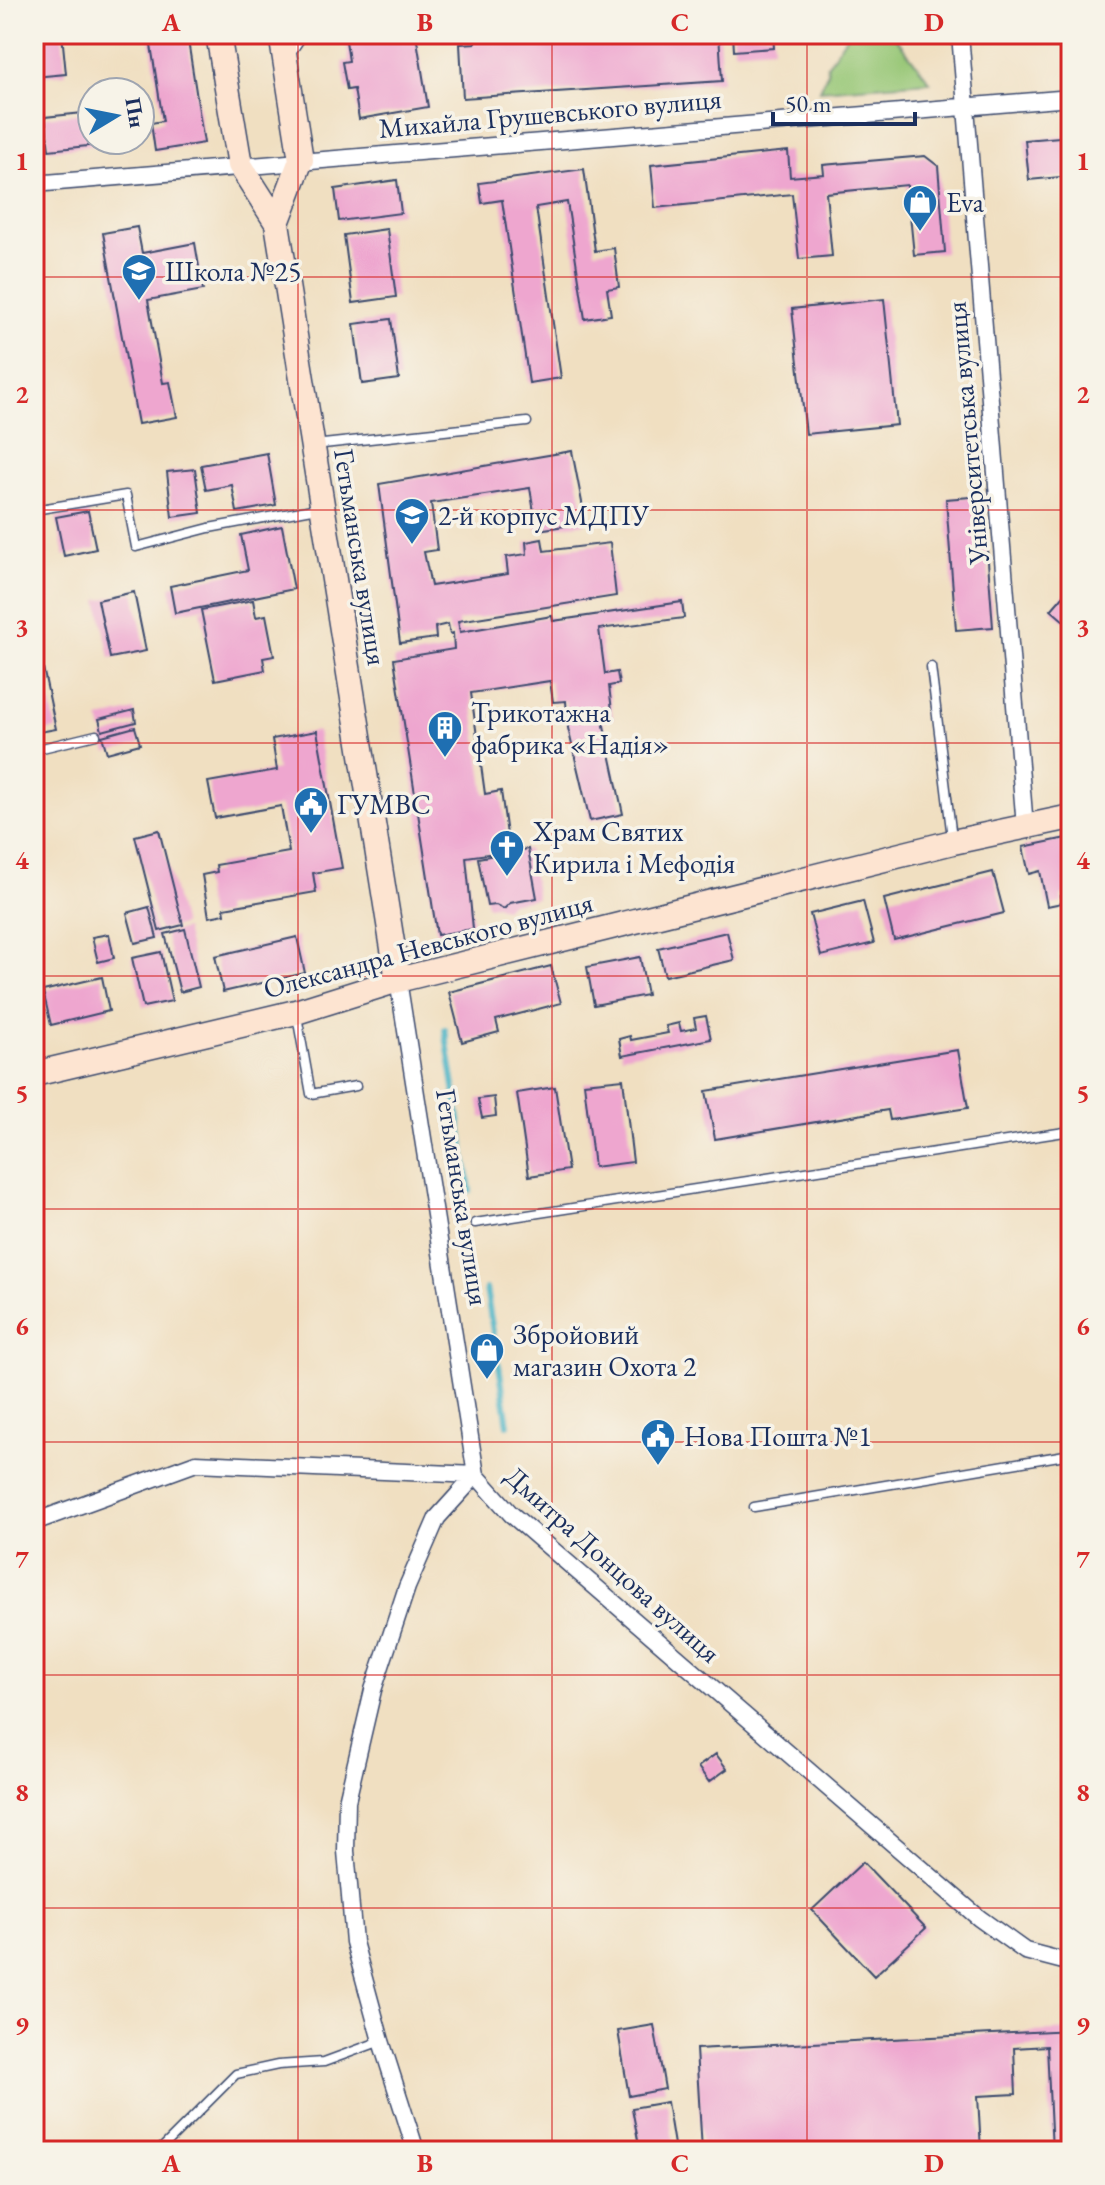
<svg xmlns="http://www.w3.org/2000/svg" width="1105" height="2185" font-family="'EB Garamond',serif">
<style>
.green{fill:#96c675;stroke:#587a6a;stroke-width:2}
.lines{fill:none;stroke-linecap:round;stroke-linejoin:round}
.stream{stroke:#47b2c4;stroke-width:6}
.building{fill:#eea6cf}
.lane-casing{stroke:#3b496d;stroke-width:11}
.street-casing{stroke:#3b496d;stroke-width:19}
.secondary-casing{stroke:#3b496d;stroke-width:27}
.lane{stroke:#fff;stroke-width:8}
.street{stroke:#fff;stroke-width:16}
.secondary{stroke:#fde4d1;stroke-width:24}
.grid{fill:none;stroke:#d62828;stroke-width:2;stroke-opacity:0.55}
.labels{text-anchor:middle;stroke-width:7;stroke-linejoin:round;paint-order:stroke}
.street-label{font-size:28px;fill:#1b2f5e;stroke:#f7f3e8}
.poi-label{font-size:28px;fill:#1b2f5e;stroke:#f7f3e8;text-anchor:start}
.neatline{fill:none;stroke:#d62828;stroke-width:3}
.grid-label{font-size:26px;text-anchor:middle;font-weight:bold;fill:#d62828}
</style>
<rect width="100%" height="100%" fill="#f7f3e8"/>
<filter id="ink" filterUnits="userSpaceOnUse"><feTurbulence type="fractalNoise" baseFrequency=".0125" numOctaves="2"/><feDisplacementMap in="SourceGraphic" scale="16" xChannelSelector="R" yChannelSelector="G"/><feConvolveMatrix kernelMatrix="1 2 1 2 8 2 1 2 1" color-interpolation-filters="sRGB"/></filter>
<filter id="wash" filterUnits="userSpaceOnUse"><feTurbulence type="fractalNoise" baseFrequency=".006" numOctaves="4" result="noise"/><feDisplacementMap in="SourceGraphic" scale="32" xChannelSelector="R" yChannelSelector="G"/><feGaussianBlur stdDeviation="1.8" result="paint"/><feColorMatrix in="noise" values="0 0 0 0 0 0 0 0 0 0 0 0 0 0 0 0 0 1.4 0 .05"/><feComposite in="paint" operator="in"/></filter>
<g filter="url(#wash)">
<rect width="100%" height="100%" fill="#f0dfc1"/>
<path class="green" d="M848,34H893L930,82L820,90L828,72L827,66Z"/>
<g class="lines">
<path class="stream" d="M445,1029L470,1191
M486,1289L495,1344
M499,1365L508,1425"/>
</g>
<g id="blocks">
<path class="building" d="M34,34H62L66,74L34,77Z
M183,34H187L204,143L155,151L151,123L163,121L150,39Z
M345,34H416L428,107L359,119L354,89L347,90L342,62L349,61Z
M474,34H564L565,38L622,34H719L722,81L463,98L460,44L475,43Z
M733,34H773L774,48L734,51Z
M92,112V140H106L107,144L49,150L45,117Z
M1071,136V176L1029,180L1025,140Z
M788,151L790,177L824,174L823,165L925,156L938,166L945,252L914,255L907,185L826,193L832,256L799,259L792,194L655,208L651,165Z
M584,169L595,251L614,248L619,287L607,289L611,315L585,319L567,202L536,207L561,378L529,383L502,200L482,203L479,183Z
M397,180L401,213L339,221L335,189Z
M137,227L142,253L195,243L203,290L148,300L163,383L170,382L177,417L138,424L103,233Z
M387,229L396,297L353,303L344,235Z
M884,299L897,425L806,434L792,309Z
M391,319L399,379L362,384L354,324Z
M572,451L586,523L537,530L530,488L431,503L437,550L424,552L431,586L508,574L506,557L527,554L526,542L542,539L544,551L610,543L616,596L458,621L460,632L552,616L553,621L682,602L684,618L599,629L605,674L617,672L619,684L609,686L613,719L603,721L623,814L590,821L568,728L566,701L553,702L550,681L471,693L485,794L501,791L508,842L492,846L495,853L466,857L473,929L437,935L394,659L454,649L453,633L450,634L448,624L435,627L436,638L400,643L379,484Z
M267,453L276,505L237,512L232,485L206,490L201,465Z
M195,469L201,513L172,517L167,472Z
M983,496L993,627L956,630L946,499Z
M88,511L96,549L64,556L56,517Z
M282,526L294,589L175,613L170,586L248,570L241,535Z
M1071,587V627L1051,610Z
M134,592L146,651L110,658L98,600Z
M253,600L256,617L266,615L274,656L263,658L265,670L215,680L201,610Z
M34,625L56,729L34,733Z
M134,710L136,722L102,731L99,719Z
M135,727L140,744L107,753L102,736Z
M317,731L342,868L313,873L316,892L224,908L225,914L209,917L202,875L217,872L216,865L289,852L281,806L215,818L208,782L277,770L272,739Z
M159,830L183,925L159,931L135,836Z
M1071,837V874L1068,875L1071,893L1061,896L1062,903L1047,906L1040,871L1029,874L1023,847Z
M528,849L537,898L510,903L504,909L496,905L487,906L478,858Z
M993,872L1004,913L894,940L884,899Z
M863,901L874,943L821,956L810,914Z
M149,907L157,938L135,943L127,913Z
M185,929L199,987L180,992L165,934Z
M727,932L734,960L665,976L658,948Z
M109,934L114,958L98,962L92,937Z
M297,937L305,973L223,992L215,956Z
M161,952L172,1001L143,1007L132,958Z
M640,957L647,995L594,1005L587,967Z
M551,966L561,1003L496,1020L499,1032L462,1042L449,992Z
M102,977L109,1011L51,1025L43,991Z
M706,1016L711,1039L622,1056L619,1039L630,1036L631,1040L668,1033L666,1026L679,1023L681,1031L696,1028L694,1018Z
M958,1050L968,1108L890,1120L888,1110L715,1139L706,1091Z
M623,1079L633,1162L594,1167L584,1083Z
M555,1087L568,1170L529,1176L517,1093Z
M494,1097L496,1116L482,1118L478,1099Z
M716,1754L727,1769L709,1782L698,1767Z
M863,1862L926,1928L874,1976L812,1910Z
M654,2025L665,2089L629,2096L618,2031Z
M1071,2030V2151H1052L1047,2046L1014,2048L1016,2094L978,2096L981,2151H702L696,2049Z
M667,2102L675,2151H640L632,2108Z"/>
</g>
</g>
<g filter="url(#ink)">
<use href="#blocks" fill-opacity="0" stroke="#3b496d" stroke-width="2"/>
<g class="lines">
<g class="lane-casing">
<path id="lane" d="M290,54L300,39L299,34
M314,445L527,422
M34,510L126,495L136,547L209,528L318,508
M931,667L952,838
M34,750L96,735
M297,1016L311,1094L356,1086
M475,1223L1071,1131
M754,1507L1071,1454
M159,2151L236,2074L278,2065L324,2062L381,2041"/>
</g>
<g class="street-casing">
<path id="street" d="M960,34L1025,827
M34,184L1071,98
M398,980L476,1475L437,1518L407,1587L373,1690L347,1801L346,1851L354,1942L381,2041L416,2151
M34,1522L196,1463L476,1475L511,1514L979,1918L1025,1951L1071,1963"/>
</g>
<g class="secondary-casing">
<path id="secondary" d="M218,34L240,165L277,223L398,980
M277,223L301,160L281,34
M34,1074L296,1012L398,980L953,842L1071,817"/>
</g>
<use href="#lane" class="lane"/>
<use href="#street" class="street"/>
<use href="#secondary" class="secondary"/>
</g>
</g>
<path class="grid" d="M298,34V2151M552,34V2151M807,34V2151M34,277H1071M34,510H1071M34,743H1071M34,976H1071M34,1209H1071M34,1442H1071M34,1675H1071M34,1908H1071"/>
<defs>
<g id="shop-pin" transform="scale(1.8)"><path d="M0 17L-7.5 6A9.5 9.5 0 1 1 7.5 6Z" fill="#1f6fb2" stroke="#f7f3e8"/><path d="M-5-2.5h2.3a2.7 3.5 0 0 1 5.4 0H5L5.5 6h-11ZM-1.5-2.5h3a1.5 2.3 0 0 0-3 0Z" fill="#fff"/></g>
<g id="school-pin" transform="scale(1.8)"><path d="M0 17L-7.5 6A9.5 9.5 0 1 1 7.5 6Z" fill="#1f6fb2" stroke="#f7f3e8"/><path d="M0-5L7-2L0 1L-7-2ZM-4 1L0 2.5L4 1V4Q0 6-4 4Z" fill="#fff"/></g>
<g id="university-pin" transform="scale(1.8)"><path d="M0 17L-7.5 6A9.5 9.5 0 1 1 7.5 6Z" fill="#1f6fb2" stroke="#f7f3e8"/><path d="M0-5L7-2L0 1L-7-2ZM-4 1L0 2.5L4 1V4Q0 6-4 4Z" fill="#fff"/></g>
<g id="building-pin" transform="scale(1.8)"><path d="M0 17L-7.5 6A9.5 9.5 0 1 1 7.5 6Z" fill="#1f6fb2" stroke="#f7f3e8"/><path d="M-4-6H4V6H1V3H-1V6H-4ZM-2.5-4.3h1.7v1.8h-1.7ZM.8-4.3h1.7v1.8H.8ZM-2.5-1h1.7V.8h-1.7ZM.8-1h1.7V.8H.8Z" fill="#fff"/></g>
<g id="civic-pin" transform="scale(1.8)"><path d="M0 17L-7.5 6A9.5 9.5 0 1 1 7.5 6Z" fill="#1f6fb2" stroke="#f7f3e8"/><path d="M-.6-6.5H3V-4.5H.6V-3L4-1V1h2V6H-6V1h2V-1L-.6-3ZM-1.2 2.5V6h2.4V2.5Z" fill="#fff"/></g>
<g id="church-pin" transform="scale(1.8)"><path d="M0 17L-7.5 6A9.5 9.5 0 1 1 7.5 6Z" fill="#1f6fb2" stroke="#f7f3e8"/><path d="M-1.2-6h2.4v3.5h3.3v2.4h-3.3V6h-2.4V-.1h-3.3v-2.4h3.3Z" fill="#fff"/></g>
</defs>
<g fill-rule="evenodd">
<use href="#shop-pin" x="920" y="202"/>
<use href="#school-pin" x="139" y="271"/>
<use href="#university-pin" x="412" y="515"/>
<use href="#building-pin" x="445" y="728"/>
<use href="#civic-pin" x="311" y="804"/>
<use href="#church-pin" x="507" y="847"/>
<use href="#shop-pin" x="487" y="1350"/>
<use href="#civic-pin" x="658" y="1436"/>
</g>
<g class="labels">
<g class="street-label">
<text transform="translate(550 113) rotate(-5)" y="10">Михайла Грушевського вулиця</text>
<text transform="translate(967 433) rotate(-95)" y="10">Університетська вулиця</text>
<text transform="translate(361 557) rotate(81)" y="10">Гетьманська вулиця</text>
<text transform="translate(428 945) rotate(-15)" y="10">Олександра Невського вулиця</text>
<text transform="translate(463 1197) rotate(81)" y="10">Гетьманська вулиця</text>
<text transform="translate(613 1564) rotate(42)" y="10">Дмитра Донцова вулиця</text>
</g>
<g class="poi-label">
<text x="946" y="212">Eva</text>
<text x="165" y="281">Школа №25</text>
<text x="438" y="525">2-й корпус МДПУ</text>
<text x="471" y="722">Трикотажна<tspan x="471" dy="32">фабрика «Надія»</tspan></text>
<text x="337" y="814">ГУМВС</text>
<text x="533" y="841">Храм Святих<tspan x="533" dy="32">Кирила і Мефодія</tspan></text>
<text x="513" y="1344">Збройовий<tspan x="513" dy="32">магазин Охота 2</tspan></text>
<text x="684" y="1446">Нова Пошта №1</text>
</g>
</g>
<rect width="1105" height="2185" fill="none" stroke="#f7f3e8" stroke-width="88"/>
<g transform="translate(116 116) rotate(80)"><circle r="38" fill="#f7f3e8" stroke="#9fa5b1" stroke-width="2"/>
<path d="M0-6L14 30L0 20L-14 30Z" fill="#1f6fb2"/>
<text y="-12" font-size="22" font-weight="bold" text-anchor="middle" fill="#1b2f5e">Пн</text>
</g>
<path d="M773 112v12h142v-12" fill="none" stroke="#1b2f5e" stroke-width="4"/>
<text x="785" y="112" font-size="24" fill="#1b2f5e" stroke="#f7f3e8" stroke-width="6" paint-order="stroke">50 m</text>
<rect x="44" y="44" width="1017" height="2097" class="neatline"/>
<g class="grid-label">
<text x="171" y="31">A</text>
<text x="425" y="31">B</text>
<text x="680" y="31">C</text>
<text x="934" y="31">D</text>
<text x="22" y="170">1</text>
<text x="1083" y="170">1</text>
<text x="22" y="403">2</text>
<text x="1083" y="403">2</text>
<text x="22" y="636">3</text>
<text x="1083" y="636">3</text>
<text x="22" y="869">4</text>
<text x="1083" y="869">4</text>
<text x="22" y="1102">5</text>
<text x="1083" y="1102">5</text>
<text x="22" y="1335">6</text>
<text x="1083" y="1335">6</text>
<text x="22" y="1568">7</text>
<text x="1083" y="1568">7</text>
<text x="22" y="1801">8</text>
<text x="1083" y="1801">8</text>
<text x="22" y="2034">9</text>
<text x="1083" y="2034">9</text>
<text x="171" y="2172">A</text>
<text x="425" y="2172">B</text>
<text x="680" y="2172">C</text>
<text x="934" y="2172">D</text>
</g>
</svg>
